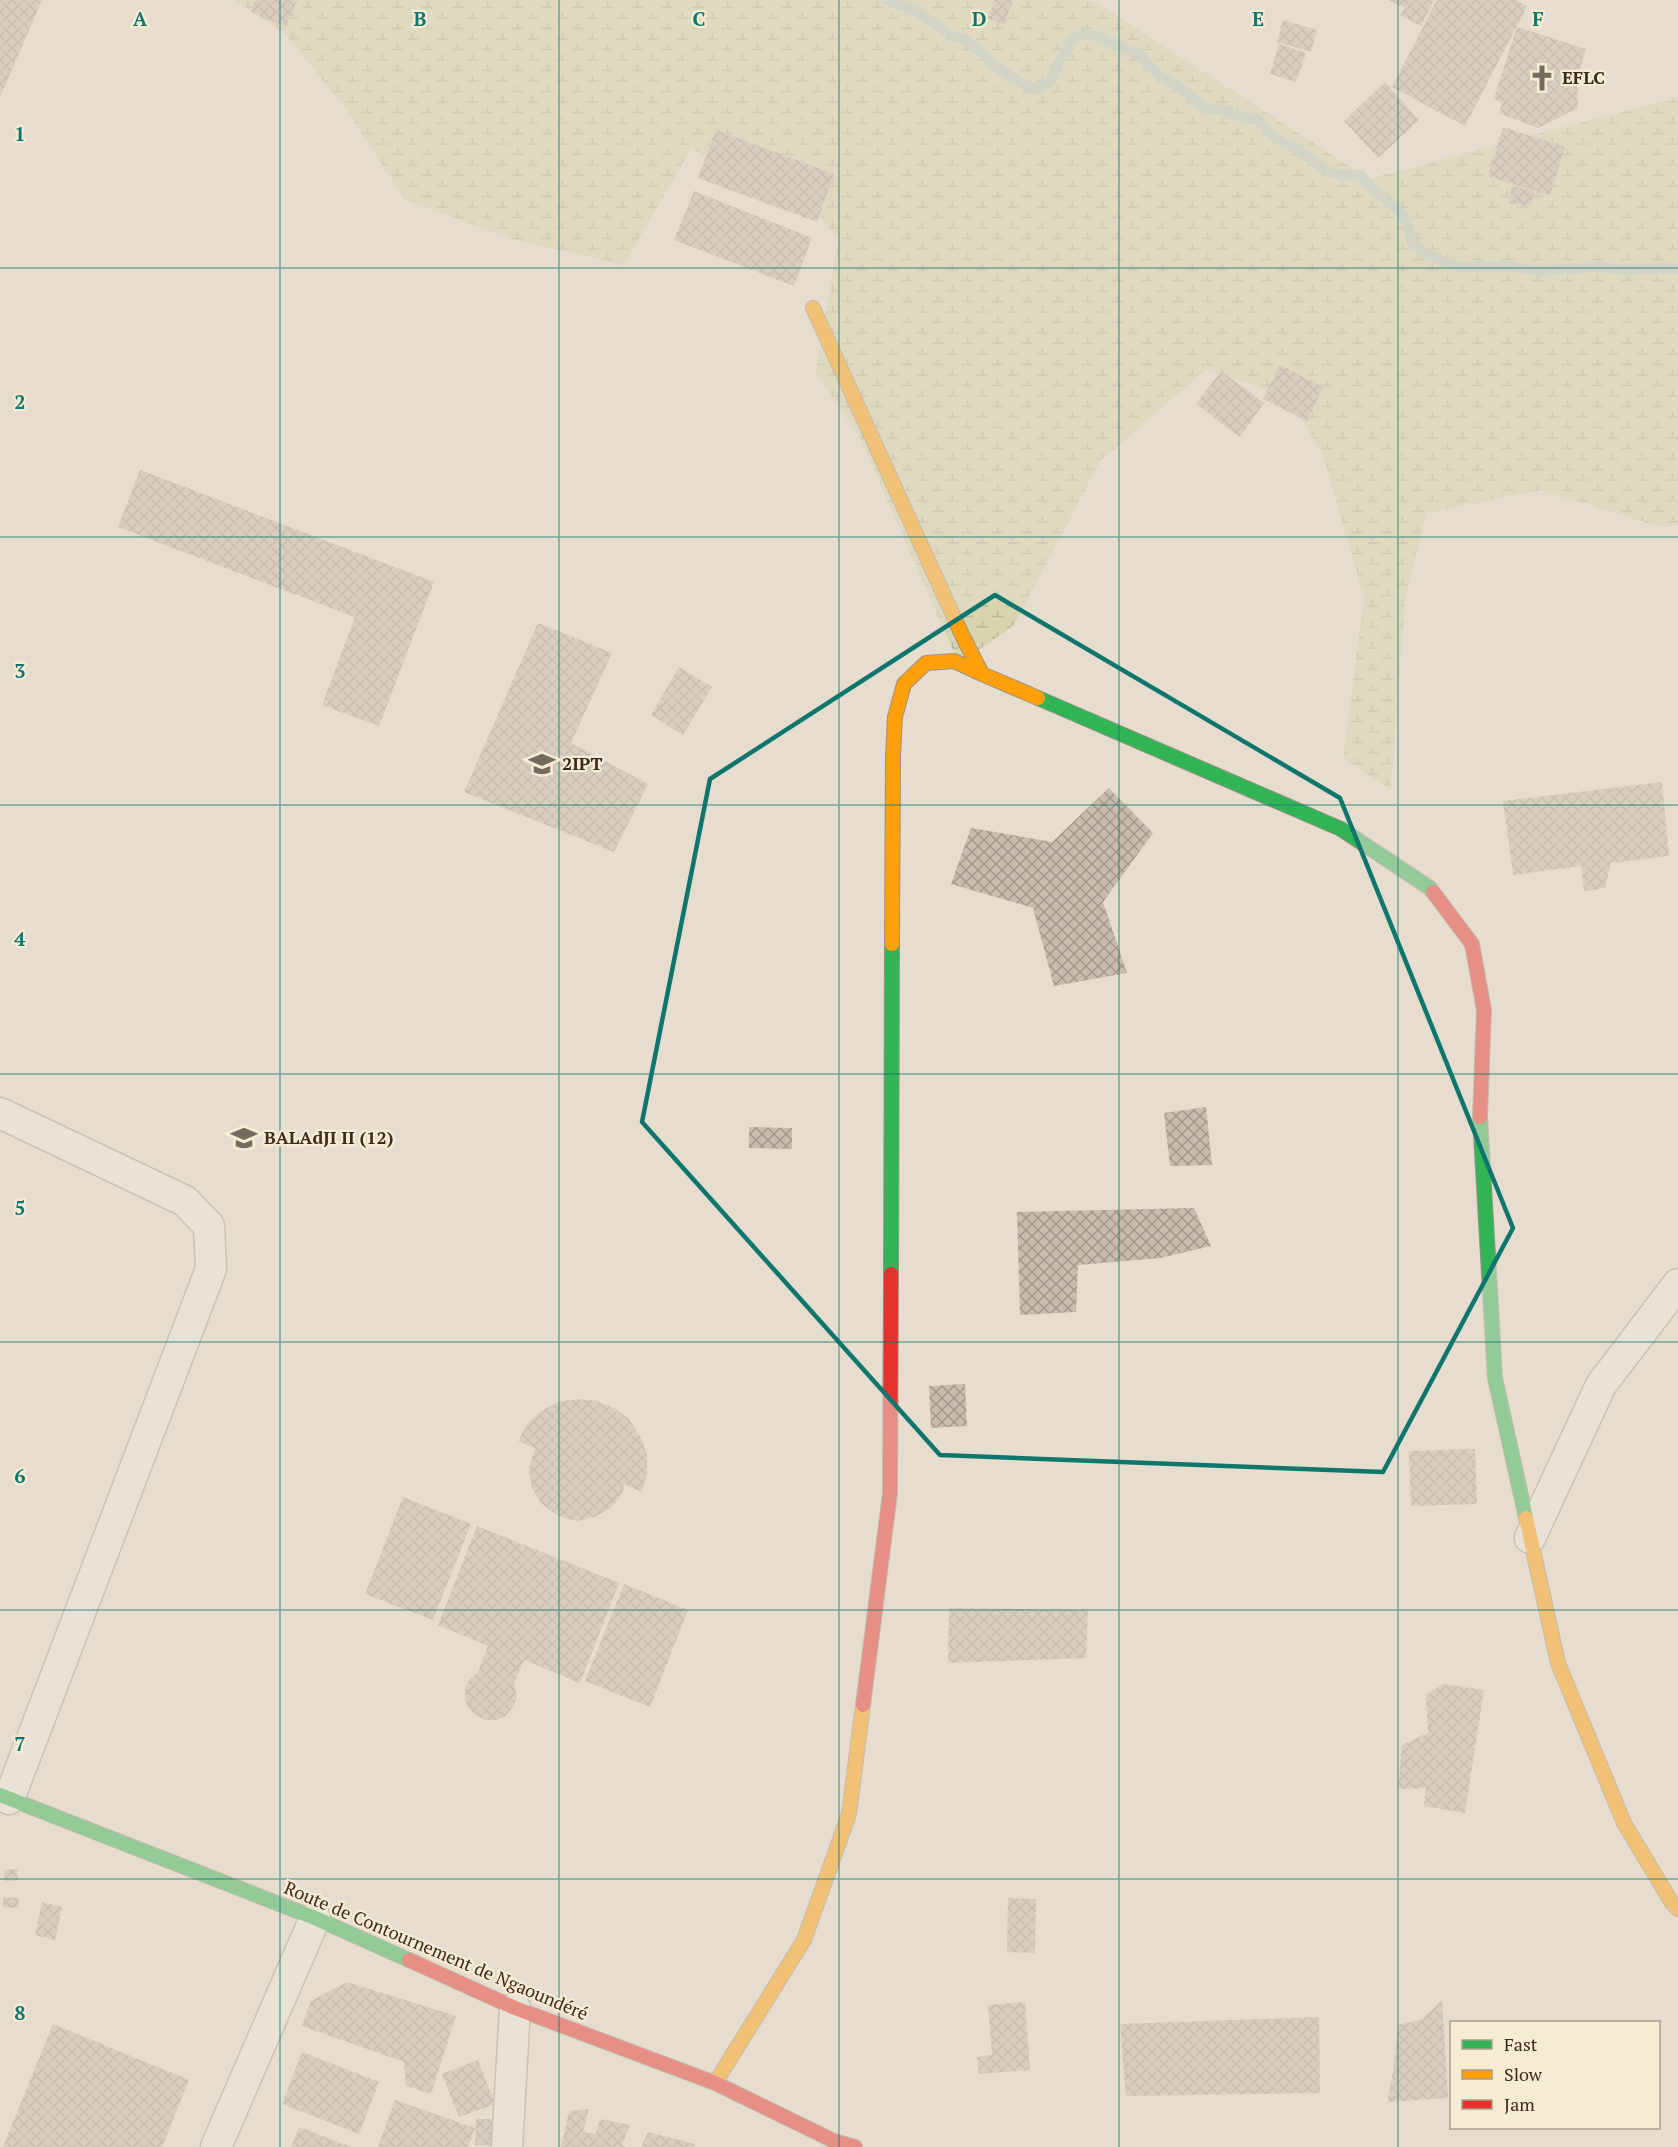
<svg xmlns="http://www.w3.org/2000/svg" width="1678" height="2147" font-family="'PT Serif',serif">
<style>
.wetland{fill:url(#wetland-marsh)}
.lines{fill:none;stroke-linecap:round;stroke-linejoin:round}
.stream{stroke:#b9cbbf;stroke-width:10}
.building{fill:url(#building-cross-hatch)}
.street-casing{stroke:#aba296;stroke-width:33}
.fast-casing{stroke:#9b9286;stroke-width:16}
.slow-casing{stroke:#9b9286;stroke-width:16}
.jam-casing{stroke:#9b9286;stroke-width:16}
.street{stroke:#eee8df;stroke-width:30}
.fast{stroke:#30b455;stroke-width:14}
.slow{stroke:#ff9f0a;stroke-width:14}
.jam{stroke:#e5322d;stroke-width:14}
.marked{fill:none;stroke:#0f766e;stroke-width:4.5;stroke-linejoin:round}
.grid{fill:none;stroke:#0f766e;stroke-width:1.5;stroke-opacity:0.55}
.labels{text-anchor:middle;stroke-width:4.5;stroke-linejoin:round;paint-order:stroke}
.poi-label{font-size:18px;font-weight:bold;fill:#3b2a1e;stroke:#f7ebd4;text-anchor:start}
.street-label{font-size:18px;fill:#3b2a1e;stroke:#f7ebd4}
.grid-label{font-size:20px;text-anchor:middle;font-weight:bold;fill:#0f766e;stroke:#f7ebd4;stroke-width:4.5;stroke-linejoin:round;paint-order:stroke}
</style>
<defs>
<pattern id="wetland-marsh" width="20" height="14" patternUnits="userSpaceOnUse" patternTransform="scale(1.5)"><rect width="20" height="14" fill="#d7d5b0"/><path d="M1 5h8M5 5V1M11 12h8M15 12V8" fill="none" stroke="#b9b797"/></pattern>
<pattern id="building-cross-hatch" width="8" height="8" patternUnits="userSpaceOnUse" patternTransform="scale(1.5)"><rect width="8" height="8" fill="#cabbaf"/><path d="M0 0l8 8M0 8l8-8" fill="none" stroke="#a5988e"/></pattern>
</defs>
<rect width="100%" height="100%" fill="#e6ddce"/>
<path class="wetland" d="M234,0H1085L1099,4L1369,179L1678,97V526H1657L1541,490L1427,513L1405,599L1391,790L1343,758L1364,597L1324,459L1291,398L1207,369L1101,460L1014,625L959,664L861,440L816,372L838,240L814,208L691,149L624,265L512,239L405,200L346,109L285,34Z"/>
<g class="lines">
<path class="stream" d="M887,0L916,11L951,35L965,40L985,55L993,65L1029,87L1042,89L1053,77L1056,67L1069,47L1072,39L1083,34L1096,36L1140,55L1161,77L1183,89L1206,110L1221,109L1244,118H1256L1275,137L1284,143L1297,148L1325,170L1336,174L1361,175L1367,184L1401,213L1407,224L1412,242L1427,255L1460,267L1505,266L1539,271L1599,267L1622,270L1668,268L1678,269"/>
</g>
<path class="building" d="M0,0H42L0,97Z
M256,0H294L297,1L286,27L251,12Z
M995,0H1013L1004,25L988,18Z
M1389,0H1434L1421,26L1400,15L1405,8Z
M1437,0H1516L1527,6L1465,126L1392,87Z
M1283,20L1317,30L1311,52L1277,42Z
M1517,27L1586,49L1577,78L1578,108L1538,128L1499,113L1502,104L1494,98Z
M1279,44L1306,53L1296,82L1270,74Z
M1385,82L1419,120L1378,158L1344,121Z
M1503,127L1565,147L1550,195L1488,176Z
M716,130L834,174L817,222L698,178Z
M1512,186L1534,191L1531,206L1509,203Z
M694,191L812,238L794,286L674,240Z
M1280,365L1323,387L1307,421L1263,399Z
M1221,371L1264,403L1240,437L1196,404Z
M140,470L434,582L379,726L322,705L355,617L118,527Z
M538,623L612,653L571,743L648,784L614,852L464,792Z
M679,667L712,687L683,735L651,715Z
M1662,782L1669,856L1611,863L1605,888L1584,891L1581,866L1513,875L1503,801Z
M1109,788L1153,833L1103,902L1127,973L1054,986L1033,908L951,884L971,828L1052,842Z
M1206,1107L1212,1165L1170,1166L1164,1113Z
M749,1127L792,1128V1149L749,1148Z
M1194,1208L1211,1246L1160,1258L1078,1265L1076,1312L1020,1315L1017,1212Z
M965,1384L967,1426L931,1428L929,1386Z
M577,1399L596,1401L614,1408L629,1419L640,1436L647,1454V1473L642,1492L624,1484L623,1492L612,1507L595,1517L577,1521L558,1516L542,1504L532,1488L529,1469L535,1448L518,1441L527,1425L541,1411L558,1402Z
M1475,1449L1477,1504L1411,1506L1409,1451Z
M403,1497L471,1524L433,1620L365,1594Z
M477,1526L619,1583L580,1683L524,1660L514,1683L517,1699L512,1708L506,1716L496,1720H486L477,1716L469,1709L465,1699V1690L469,1680L478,1672L488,1646L438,1625Z
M624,1584L688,1610L650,1707L585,1681Z
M949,1608L1088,1610L1086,1658L948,1663Z
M1443,1684L1484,1690L1465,1813L1424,1806L1426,1788L1398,1789L1402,1745L1428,1733L1426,1695Z
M17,1869L18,1880L5,1881L4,1870Z
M3,1897L19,1898L18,1908L3,1907Z
M1008,1898L1036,1899L1035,1953L1007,1952Z
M42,1902L62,1907L55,1940L35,1935Z
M347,1982L456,2016L431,2094L406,2086L404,2062L302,2026L311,2001Z
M1442,2000L1448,2098L1387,2102L1394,2067L1398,2025L1421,2020Z
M1025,2002L1030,2070L979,2074L977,2057L992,2055L988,2005Z
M1319,2017L1320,2093L1126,2096L1120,2024Z
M53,2024L189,2080L162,2147H3Z
M302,2052L379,2082L359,2134L282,2104Z
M478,2060L495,2104L459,2117L442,2074Z
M395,2100L475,2128L468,2147H378Z
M589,2109L583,2132L596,2134L600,2119L630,2125L622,2145L626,2147H561L569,2111Z
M476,2119H499V2146L475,2145Z
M299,2127L351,2147H291Z
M648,2132L695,2144L694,2147H641Z"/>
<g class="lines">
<g class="street-casing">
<path id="street" d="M0,1113L185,1201L209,1226L211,1269L9,1799
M1530,1538L1601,1385L1678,1284
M216,2147L315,1918
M507,2147L515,2008"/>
</g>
<g class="fast-casing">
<path id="fast" d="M1038,698L1341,829L1430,888L1433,892
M1480,1117L1495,1378L1526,1518
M891,1274L892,944
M0,1795L315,1918L409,1960"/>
</g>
<g class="slow-casing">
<path id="slow" d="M813,308L963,637L982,674L1038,698
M892,944L893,755L895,717L904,684L926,663L954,661L982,674
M1526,1518L1558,1663L1624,1823L1672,1903L1678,1909
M715,2083L804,1940L849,1814L863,1705"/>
</g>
<g class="jam-casing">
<path id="jam" d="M1433,892L1472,944L1484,1010L1480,1117
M863,1705L890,1493L891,1274
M409,1960L515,2008L715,2083L834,2141L855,2147"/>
</g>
<use href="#street" class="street"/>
<use href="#fast" class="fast"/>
<use href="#slow" class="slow"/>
<use href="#jam" class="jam"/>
</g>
<path d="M0 0H1678V2147H0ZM995,595L1340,798L1513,1228L1383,1472L940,1455L642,1122L710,779Z" fill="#e6ddce" fill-opacity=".55" fill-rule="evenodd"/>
<path class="marked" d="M995,595L1340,798L1513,1228L1383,1472L940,1455L642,1122L710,779Z"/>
<path class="grid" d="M280,0V2147M559,0V2147M839,0V2147M1119,0V2147M1398,0V2147M0,268H1678M0,537H1678M0,805H1678M0,1074H1678M0,1342H1678M0,1610H1678M0,1879H1678"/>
<defs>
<g id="church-bare" transform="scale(2.07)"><path d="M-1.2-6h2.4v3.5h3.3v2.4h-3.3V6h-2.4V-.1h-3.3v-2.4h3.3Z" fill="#77695c" stroke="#f7ebd4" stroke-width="2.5" paint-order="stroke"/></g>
<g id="university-bare" transform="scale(2.07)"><path d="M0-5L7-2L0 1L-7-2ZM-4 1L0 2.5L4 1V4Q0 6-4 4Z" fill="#77695c" stroke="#f7ebd4" stroke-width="2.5" paint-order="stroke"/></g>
<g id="school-bare" transform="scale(2.07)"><path d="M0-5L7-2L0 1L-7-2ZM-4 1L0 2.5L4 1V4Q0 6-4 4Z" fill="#77695c" stroke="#f7ebd4" stroke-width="2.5" paint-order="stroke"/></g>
</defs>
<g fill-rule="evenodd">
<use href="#church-bare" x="1542" y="78"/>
<use href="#university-bare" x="542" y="764"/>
<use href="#school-bare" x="244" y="1138"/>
</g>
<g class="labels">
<g class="poi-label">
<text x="1562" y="84">EFLC</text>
<text x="562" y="770">2IPT</text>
<text x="264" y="1144">BALAdJI II (12)</text>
</g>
<g class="street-label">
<text transform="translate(436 1951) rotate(23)" y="6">Route de Contournement de Ngaoundéré</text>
</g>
</g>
<g class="grid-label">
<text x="140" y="26">A</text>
<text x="420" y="26">B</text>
<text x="699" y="26">C</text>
<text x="979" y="26">D</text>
<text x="1258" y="26">E</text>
<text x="1538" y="26">F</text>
<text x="20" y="141">1</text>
<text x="20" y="409">2</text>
<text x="20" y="678">3</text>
<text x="20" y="946">4</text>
<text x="20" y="1215">5</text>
<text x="20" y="1483">6</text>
<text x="20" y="1751">7</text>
<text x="20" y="2020">8</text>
</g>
<rect x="1450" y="2021" width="210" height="108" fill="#f7ebd4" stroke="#ac9e8b" stroke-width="1.5"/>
<rect x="1462" y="2040" width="30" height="9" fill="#30b455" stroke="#ac9e8b" stroke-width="1.5"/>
<text x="1504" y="2051" font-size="18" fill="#3b2a1e">Fast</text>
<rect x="1462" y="2070" width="30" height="9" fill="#ff9f0a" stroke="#ac9e8b" stroke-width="1.5"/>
<text x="1504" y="2081" font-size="18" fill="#3b2a1e">Slow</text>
<rect x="1462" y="2100" width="30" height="9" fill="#e5322d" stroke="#ac9e8b" stroke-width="1.5"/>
<text x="1504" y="2111" font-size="18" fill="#3b2a1e">Jam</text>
</svg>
